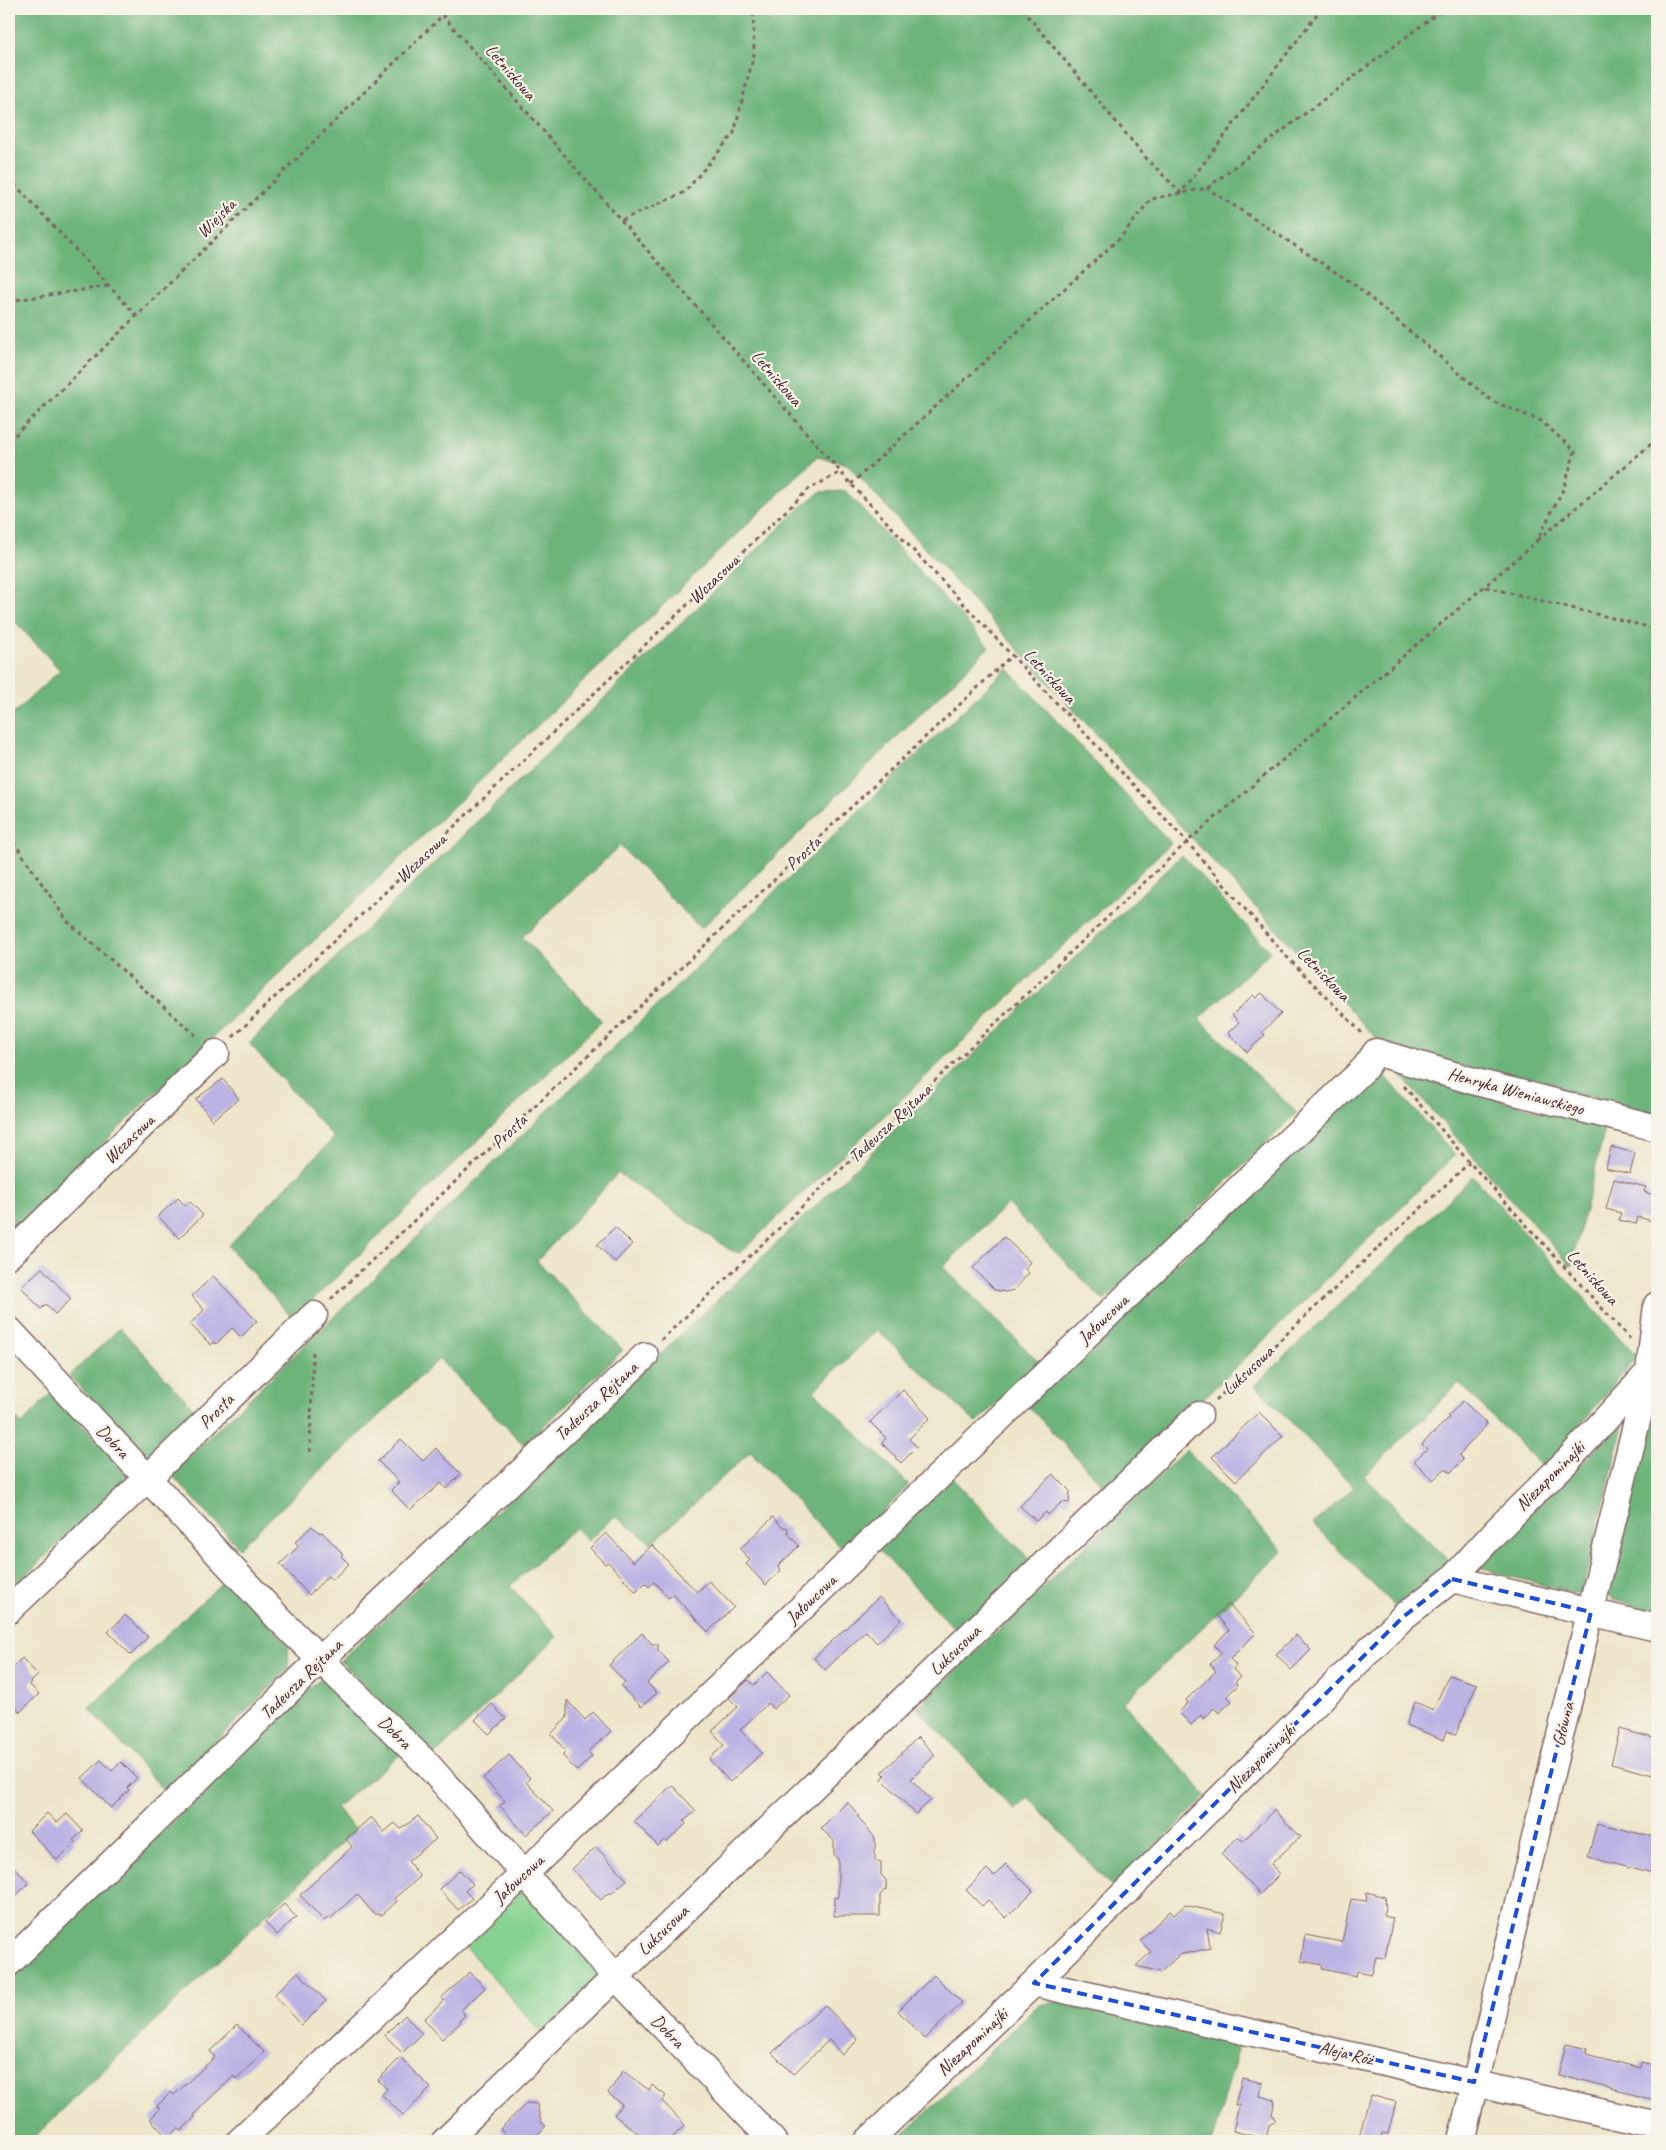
<svg xmlns="http://www.w3.org/2000/svg" width="1666" height="2150" font-family="Caveat,sans-serif">
<style>
.green{fill:#85d290;stroke:#68785e}
.forest{fill:#6cb47a;stroke:#5b6a52}
.building{fill:#bbb3e4}
.lines{fill:none;stroke-linecap:round;stroke-linejoin:round}
.minor-casing{stroke:#836563;stroke-width:29}
.path{stroke:#836563;stroke-width:3;stroke-dasharray:4 4;stroke-linecap:butt}
.minor{stroke:#fff;stroke-width:26}
.marked{fill:none;stroke:#1d4ed8;stroke-width:4;stroke-dasharray:10 6;stroke-linejoin:round}
.labels{text-anchor:middle;stroke-width:4.5;stroke-linejoin:round;paint-order:stroke}
.street-label{font-size:18px;fill:#4a1f2b;stroke:#f7f3e8}
</style>
<rect width="100%" height="100%" fill="#f7f3e8"/>
<filter id="ink" filterUnits="userSpaceOnUse"><feTurbulence type="fractalNoise" baseFrequency=".02" numOctaves="2"/><feDisplacementMap in="SourceGraphic" scale="10" xChannelSelector="R" yChannelSelector="G"/><feConvolveMatrix kernelMatrix="1 2 1 2 8 2 1 2 1" color-interpolation-filters="sRGB"/></filter>
<filter id="wash" filterUnits="userSpaceOnUse"><feTurbulence type="fractalNoise" baseFrequency=".0096" numOctaves="4" result="noise"/><feDisplacementMap in="SourceGraphic" scale="20" xChannelSelector="R" yChannelSelector="G"/><feGaussianBlur stdDeviation="1.12" result="paint"/><feColorMatrix in="noise" values="0 0 0 0 0 0 0 0 0 0 0 0 0 0 0 0 0 1.4 0 .05"/><feComposite in="paint" operator="in"/></filter>
<g filter="url(#wash)">
<rect width="100%" height="100%" fill="#ede6ca"/>
<path class="green" d="M524,1889L603,1976L543,2034L463,1944Z"/>
<path class="forest" d="M9,9H1657V1114L1406,1052L1376,1038L847,464L817,457L9,1234V718L60,670L9,615Z
M846,491L989,647L701,929L620,846L522,937L602,1021L293,1319L228,1246L334,1138L249,1043L799,509L820,492Z
M1007,668L1171,843L740,1253L730,1250L618,1173L537,1261L623,1350L524,1445L439,1359L239,1548L171,1474Z
M1182,855L1270,952L1199,1019L1297,1113L1104,1301L1007,1204L943,1267L1040,1363L976,1423L877,1330L814,1391L909,1485L844,1551L750,1452L652,1543L615,1516L588,1541L575,1528L510,1586L557,1637L434,1756L340,1661Z
M1379,1070L1455,1155L1108,1491L1027,1405Z
M1397,1071L1605,1129L1571,1266Z
M1473,1176L1637,1357L1544,1468L1459,1383L1364,1476L1448,1560L1397,1609L1313,1524L1354,1487L1255,1385Z
M120,1328L197,1412L149,1458L69,1376Z
M51,1393L131,1475L9,1591V1411L22,1424Z
M1646,1414L1657,1415V1611L1613,1600L1604,1591Z
M1624,1422L1581,1595L1475,1567Z
M1186,1450L1283,1551L1123,1703L1207,1796L1113,1888L1028,1797L1015,1811L917,1708Z
M951,1477L1033,1563L960,1634L877,1548Z
M227,1578L288,1644L289,1669L165,1792L89,1708Z
M321,1678L401,1754L336,1807L355,1830L30,2141H9V1979Z
M1069,2000L1240,2042L1213,2141H897L1038,2005Z"/>
<g id="blocks">
<path class="building" d="M1262,993L1281,1014L1262,1032L1265,1035L1247,1052L1228,1033L1239,1022L1232,1015L1253,995L1256,998Z
M223,1079L239,1099L212,1120L196,1099Z
M1611,1147L1635,1153L1630,1174L1606,1168Z
M1614,1179L1646,1187L1644,1192L1657,1196L1652,1221L1638,1217L1636,1224L1619,1220L1621,1213L1606,1209Z
M178,1198L185,1206L190,1202L203,1215L179,1238L158,1216Z
M615,1227L632,1244L615,1262L597,1245Z
M1004,1237L1030,1262L1025,1269L1029,1273L1014,1290L1005,1292L995,1290L973,1268Z
M42,1268L71,1299L55,1314L46,1304L41,1309L21,1287Z
M213,1276L257,1321L241,1337L232,1328L216,1344L214,1342L211,1345L190,1324L204,1310L192,1296Z
M903,1390L930,1418L909,1439L917,1447L901,1463L882,1443L886,1438L870,1422Z
M1463,1401L1487,1424L1459,1455L1463,1460L1450,1473L1446,1468L1433,1480L1414,1461L1427,1449L1422,1444L1449,1418L1448,1416Z
M1259,1412L1283,1436L1236,1481L1212,1457Z
M401,1439L423,1461L436,1448L461,1474L446,1489L441,1483L410,1510L391,1490L399,1482L378,1461Z
M1053,1474L1070,1491L1069,1503L1062,1502L1048,1515L1046,1512L1036,1521L1020,1506Z
M773,1517L782,1527L788,1528V1533L799,1546L778,1566L781,1570L766,1585L746,1564L750,1560L740,1549Z
M312,1526L320,1533L322,1532L343,1554L341,1556L349,1564L332,1580L328,1576L309,1595L280,1564L299,1546L295,1542Z
M606,1533L633,1562L652,1545L697,1592L709,1581L734,1607L708,1632L673,1594L669,1598L654,1582L649,1587L645,1583L636,1592L608,1562L605,1564L590,1548Z
M879,1597L901,1620L877,1643L866,1631L825,1670L814,1658Z
M1228,1604L1256,1633L1230,1659L1236,1665L1233,1669L1240,1677L1235,1682L1238,1685L1227,1696L1232,1701L1219,1713L1214,1708L1204,1719L1201,1715L1191,1725L1179,1712L1188,1703L1186,1700L1216,1671L1210,1664L1222,1653L1214,1645L1229,1630L1216,1615Z
M125,1615L148,1637L131,1655L108,1632Z
M642,1633L652,1644H658V1650L669,1662L647,1683L657,1693L641,1707L621,1686L625,1682L609,1665Z
M1296,1635L1311,1650L1291,1670L1276,1654Z
M22,1658L38,1675L29,1684L39,1694L20,1712L9,1700V1671Z
M767,1672L789,1695L773,1709L768,1703L740,1730L762,1753L730,1782L709,1759L724,1745L712,1731L738,1707L729,1698L748,1680L754,1685Z
M1449,1675L1477,1684L1456,1734L1447,1731L1444,1740L1406,1725L1415,1702L1433,1710Z
M567,1700L585,1720L593,1712L611,1731L588,1752L592,1756L577,1771L562,1755L566,1751L551,1734L567,1718Z
M492,1704L506,1719L489,1734L475,1720Z
M1620,1729L1657,1739V1776L1611,1764Z
M918,1737L935,1755L911,1779L931,1800L916,1814L882,1779L885,1775L882,1772Z
M509,1755L530,1778L526,1782L553,1811L526,1835L500,1806L505,1801L483,1778Z
M101,1760L112,1771L121,1762L137,1778L127,1788L129,1790L111,1808L82,1778Z
M672,1785L696,1811L684,1821L686,1824L667,1842L664,1840L658,1846L634,1821Z
M847,1802L859,1815L857,1816L875,1838V1860L881,1862V1875L886,1880V1889L880,1895V1916H834L835,1897L838,1898V1859L834,1855V1841L821,1828Z
M1274,1810L1300,1837L1271,1864L1280,1874L1260,1894L1221,1854L1238,1837L1243,1841Z
M47,1813L57,1823L67,1814L83,1831L73,1840L75,1842L57,1860L29,1831Z
M418,1816L436,1839L408,1861L420,1877L394,1898L397,1901L382,1915L374,1914L357,1894L331,1918L329,1917L324,1921L300,1895L352,1847L346,1839L371,1817L384,1832L395,1823L401,1829Z
M1597,1823L1657,1838V1875L1588,1857Z
M596,1847L627,1880L611,1894L609,1892L601,1900L572,1869Z
M9,1862L29,1883L9,1902Z
M1006,1864L1033,1891L1006,1918L988,1900L982,1906L966,1890L987,1869L994,1876Z
M460,1870L473,1884L465,1891L472,1898L458,1910L439,1889Z
M1367,1892L1385,1897L1384,1904H1386L1383,1916L1393,1918L1385,1958L1376,1957L1372,1974L1357,1971L1356,1976L1322,1969L1323,1965L1301,1961L1305,1935L1342,1942L1351,1899L1366,1901Z
M284,1904L296,1917L277,1935L265,1922Z
M1185,1905L1225,1914L1220,1932L1207,1928L1210,1948L1179,1955L1161,1972L1136,1966L1151,1952L1140,1940L1170,1911L1174,1915Z
M298,1972L326,2001L302,2025L274,1995Z
M470,1972L485,1988L461,2010L465,2015L459,2021L460,2023L442,2039L424,2019L444,2001L441,1998Z
M934,1975L962,2003L925,2039L898,2011Z
M825,2005L858,2040L842,2055L829,2040L793,2074L772,2053Z
M405,2015L422,2034L402,2053L385,2035Z
M237,2025L264,2052L236,2079L234,2076L203,2105L194,2115L195,2117L181,2131L178,2128L168,2138L150,2119L160,2109L157,2106L171,2092L174,2095L215,2057L210,2051Z
M1566,2044L1588,2049L1586,2054L1640,2068L1641,2063L1657,2067V2090L1655,2100L1558,2075Z
M400,2058L431,2088L403,2115L382,2095L387,2089L378,2080Z
M623,2071L649,2090L652,2085L666,2096L662,2101L685,2125L669,2141H631L639,2134L614,2115L622,2104L608,2093Z
M1242,2078L1263,2083L1260,2096L1275,2100L1272,2114L1276,2121L1269,2125L1266,2139L1233,2131L1239,2105H1235Z
M1370,2095L1396,2102L1388,2134L1382,2133L1380,2141H1358Z
M527,2103L537,2104L541,2122L546,2126L531,2141H511L500,2129Z"/>
</g>
</g>
<g filter="url(#ink)">
<use href="#blocks" fill-opacity="0" stroke="#836563" stroke-width="1"/>
<g class="lines">
<g class="minor-casing">
<path id="minor" d="M9,1255L216,1053
M9,1330L280,1620L427,1764L615,1976L773,2141
M1452,1579L1657,1628
M9,1610L148,1478L314,1315
M9,1963L321,1659L645,1356
M1034,1983L1657,2125
M240,2141L525,1873L1365,1068L1376,1052L1480,1083L1657,1128
M445,2141L1199,1415
M868,2141L1034,1983L1403,1617L1452,1579L1497,1530L1567,1461L1649,1372
M1461,2141L1649,1372L1657,1305"/>
</g>
<path class="path" d="M437,9L851,484L1187,842L1285,955L1363,1034
M1022,9L1147,159L1181,193L1321,9
M9,178L136,315
M622,220L685,192L734,133L754,54L753,9
M9,301L109,286
M9,441L449,9
M851,484L1121,237L1151,199L1207,188L1443,9
M1538,540L1657,439
M1486,587L1657,629
M9,835L67,921L199,1038
M233,1037L809,489L841,472
M1404,1086L1469,1162L1630,1339
M331,1299L1012,655
M661,1340L1187,842L1536,542L1564,488L1575,451L1541,421L1492,401L1355,285L1207,188
M1216,1400L1469,1163
M310,1452L313,1350
M1652,1465L1657,1459"/>
<use href="#minor" class="minor"/>
</g>
</g>
<path class="marked" d="M1452,1579L1591,1612L1474,2082L1034,1983L1403,1617Z"/>
<g class="labels">
<g class="street-label">
<text transform="translate(511 72) rotate(49)" y="6">Letniskowa</text>
<text transform="translate(216 218) rotate(-45)" y="6">Wiejska</text>
<text transform="translate(777 378) rotate(49)" y="6">Letniskowa</text>
<text transform="translate(714 579) rotate(-44)" y="6">Wczasowa</text>
<text transform="translate(1050 676) rotate(47)" y="6">Letniskowa</text>
<text transform="translate(803 853) rotate(-43)" y="6">Prosta</text>
<text transform="translate(421 858) rotate(-44)" y="6">Wczasowa</text>
<text transform="translate(1324 974) rotate(46)" y="6">Letniskowa</text>
<text transform="translate(1516 1091) rotate(15)" y="6">Henryka Wieniawskiego</text>
<text transform="translate(890 1123) rotate(-43)" y="6">Tadeusza Rejtana</text>
<text transform="translate(509 1131) rotate(-43)" y="6">Prosta</text>
<text transform="translate(129 1139) rotate(-44)" y="6">Wczasowa</text>
<text transform="translate(1593 1277) rotate(48)" y="6">Letniskowa</text>
<text transform="translate(1103 1319) rotate(-44)" y="6">Jałowcowa</text>
<text transform="translate(1248 1370) rotate(-43)" y="6">Luksusowa</text>
<text transform="translate(596 1401) rotate(-43)" y="6">Tadeusza Rejtana</text>
<text transform="translate(216 1411) rotate(-45)" y="6">Prosta</text>
<text transform="translate(113 1441) rotate(47)" y="6">Dobra</text>
<text transform="translate(1550 1476) rotate(-45)" y="6">Niezapominajki</text>
<text transform="translate(811 1599) rotate(-44)" y="6">Jałowcowa</text>
<text transform="translate(955 1650) rotate(-44)" y="6">Luksusowa</text>
<text transform="translate(301 1679) rotate(-44)" y="6">Tadeusza Rejtana</text>
<text transform="translate(1563 1724) rotate(-76)" y="6">Główna</text>
<text transform="translate(395 1732) rotate(45)" y="6">Dobra</text>
<text transform="translate(1261 1758) rotate(-45)" y="6">Niezapominajki</text>
<text transform="translate(518 1879) rotate(-43)" y="6">Jałowcowa</text>
<text transform="translate(663 1930) rotate(-44)" y="6">Luksusowa</text>
<text transform="translate(668 2031) rotate(46)" y="6">Dobra</text>
<text transform="translate(972 2042) rotate(-43)" y="6">Niezapominajki</text>
<text transform="translate(1346 2053) rotate(13)" y="6">Aleja Róż</text>
</g>
</g>
<rect width="1666" height="2150" fill="none" stroke="#f7f3e8" stroke-width="30"/>
</svg>
